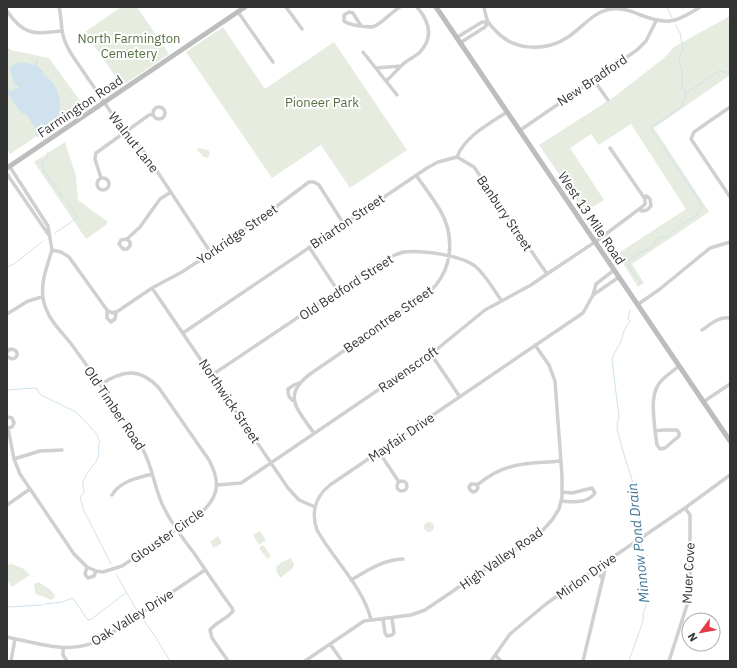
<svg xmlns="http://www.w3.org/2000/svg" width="737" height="668" font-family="'IBM Plex Sans',sans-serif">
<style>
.green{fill:#e6ecdf}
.water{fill:#cfe2ee}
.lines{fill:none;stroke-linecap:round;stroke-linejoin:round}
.stream{stroke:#cfe2ee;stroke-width:1}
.street{stroke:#d0d0d0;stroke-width:3.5}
.secondary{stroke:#bdbdbd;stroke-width:5}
.labels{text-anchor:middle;stroke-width:4;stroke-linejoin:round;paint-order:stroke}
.park-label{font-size:13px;fill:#56703f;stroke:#fff}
.street-label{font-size:13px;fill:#333;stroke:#fff}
.water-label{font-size:14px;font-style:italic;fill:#3f7597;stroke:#fff}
</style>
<rect width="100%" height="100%" fill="#fff"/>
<path class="green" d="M121,7H137L169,54L122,86L85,32Z
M730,16V75L654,128L709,212L632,264L644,283L638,287L617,254L686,209L631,124L599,145L591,134L570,148L604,200L585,212L539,145L614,97L664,58L674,47Z
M223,27L265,89L334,42L407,150L350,188L321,145L272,178L186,52Z
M7,47L11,50L49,58L83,105L10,154L7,149Z
M65,142L76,176L78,200L108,222L106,225L86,239L34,162Z
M198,148L208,150L210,153L209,156L207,158L202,156L200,152L197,151Z
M424 527a5 5 0 1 1 10 0a5 5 0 1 1-10 0Z
M260,531L266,540L259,545L253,535Z
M218,536L222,543L214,548L210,542Z
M263,545L271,556L267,559L259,548Z
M291,558L294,564L293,568L280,578L276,570L277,569L276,566L280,564V563Z
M12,564L24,569L30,575L12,587L7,580V565Z
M38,582L50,589L55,595V597L51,600L42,596L37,595L35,592L34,584Z"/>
<path class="water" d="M37,59L38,61L37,66L43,71L44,75C57,83 62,99 59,113L62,116L58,121L38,137L36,136L35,128L27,115L22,113L16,106L7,92V86L10,92L14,89L19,88L18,86L14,85L10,69C16,59 26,63 35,65Z"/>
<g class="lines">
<path class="stream" d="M667,7L672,18
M675,7L684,8
M686,93L719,71L730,73
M48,152V157L42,162L44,172L47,174L49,179L60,192L62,197L68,203L77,218L55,233
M7,267L14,264L43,241
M640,284V282L629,267V261L637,254L652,247L658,238L665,237L669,235L678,227L695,216L702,208L701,203L651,129V127L680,108L685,100L686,93L682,86V71L679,60L683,48L680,33L676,25
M630,310L628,318L630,322C622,330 624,336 619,345C616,351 613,354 612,360L619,417L617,425V429L625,458L636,492L641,536
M7,390L36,388L41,395L76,412L97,434L98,438L100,441C97,446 100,451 98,457C95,466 85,473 83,482C82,486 84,488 84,492L80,498L84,511L111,564
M116,574L136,609
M45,604L62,602L73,598L87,619L90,620L127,592
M7,607L43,605
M142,618L155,636L170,661
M629,661L643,621V614L646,605L641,539"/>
<path class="street" d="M59,7C61,15 61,22 62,30C63,39 67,47 72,55L117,121L127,131L147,156L211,253
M286,7L302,29
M484,7C485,12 486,17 488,22C490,25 493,28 496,31C514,51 546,52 568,37C582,28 594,11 611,9C620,8 629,10 638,14C666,25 674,24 700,7
M7,11C24,36 34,34 62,31
M238,12L273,62
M361,26L353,13L349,12L344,15V21C348,24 353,25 359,26C363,26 368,27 372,27C380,26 392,11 400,7
M456,38L482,22H488L485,27L460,43
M363,52L397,95
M376,68L401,66
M593,79L608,100
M386,81C392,76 396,71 402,65C407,60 415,57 420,52C434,37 429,21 417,7
M153 113a6 6 0 1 1 12 0a6 6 0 1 1-12 0Z
M730,107L694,132L691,139L730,197
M519,131L637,50L646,41L656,21
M457,157L474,167L547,274
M457,157C465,136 489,124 507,112
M10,167L48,226L52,250L61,252L69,257L107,310L112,313L118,311L152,288L182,272L211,253L269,212L309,182H314L319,185L343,223
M7,174L48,234
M101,178L95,159L96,153L149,115L153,114
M97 184a6 6 0 1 1 12 0a6 6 0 1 1-12 0Z
M639,209L642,211L647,210L651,206L650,199L647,196L644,197
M127,239L130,242V246L127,249H123L119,244L121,240L127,239L140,227L160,199L171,192
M309,247L338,291
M52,250C46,270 37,290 47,311C52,324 64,334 72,345C96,378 121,413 142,448C153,466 154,489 164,508C172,524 183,539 194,553C206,571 219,590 232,608L233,611C227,619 216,622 210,630L212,638L228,661
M152,288L288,488L299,500L315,507
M593,295L619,277
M637,305L660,289L710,248L730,242
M107,310V318L111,322L115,319L116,312
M7,314L28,301L42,297
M702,330C711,324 719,316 730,318
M183,333L427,168L438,162L457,157
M7,352L10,349C23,349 16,365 7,356
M431,354L460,397
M212,375L379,263C387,259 395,254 404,252C422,250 460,255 475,266C486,275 493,289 501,300
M294,401C288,398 288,394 288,389L294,385L299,383
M703,402L730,384
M7,417L12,418L14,423L12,427L7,428
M8,428L14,459L20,474L74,554L87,567L96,571L103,572L122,566L202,512C220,495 220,481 209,460L159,388C140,367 122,370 100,385
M663,430H677L679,433V436L665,448L660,449L657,445L655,431Z
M655,431C654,415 649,393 662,380C667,375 673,371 679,366
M314,433C296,408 281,394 313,372L422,297C426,294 432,290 436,285C453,264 454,234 440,210C433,198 424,187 416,175
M379,452L399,482
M14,459L40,451L62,450
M397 486a5 5 0 1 1 10 0a5 5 0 1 1-10 0Z
M217,485L241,483L250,477L431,354L485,310L531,285L547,274L595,242L642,207L645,204V199L610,148
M477,485L474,484H471L469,487L470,490L473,492L476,491L478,488L477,485C486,478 498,470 510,467C526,462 544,463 560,461
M112,495C120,481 138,478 152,474
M561,501C573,502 587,504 595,493L592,488L572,493L562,492
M7,505L30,489
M87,567L85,574L88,578L94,576L96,571
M592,571L597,572L603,579
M351,580C368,570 382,560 403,559
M383,619L385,633L387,636L392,635L394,633L392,618
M371,620C364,588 333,559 317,530C311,513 315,497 330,485L583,313L593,295L596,284L614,270
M7,637C41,644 72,656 104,638L205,570
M330,644L342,661
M63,648V655L67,661
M495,655L501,661
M11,661L15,639
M305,661L364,621L411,615L425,610L543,530L552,520L559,509L562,497V476L555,381L549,365L535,345
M491,661L510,634L546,604L572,585L685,508L730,475
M583,661L607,561
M669,661L688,602L690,576V515L685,508"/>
<path class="secondary" d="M436,7L730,441
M7,168L245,7"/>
</g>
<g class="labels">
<g class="park-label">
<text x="129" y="43">North Farmington<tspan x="129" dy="15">Cemetery</tspan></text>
<text x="322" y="107">Pioneer Park</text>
</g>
<g class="street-label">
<text transform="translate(592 80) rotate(-34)" y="5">New Bradford</text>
<text transform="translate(80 106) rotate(-34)" y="5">Farmington Road</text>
<text transform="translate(134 142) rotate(52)" y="5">Walnut Lane</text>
<text transform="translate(505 213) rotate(56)" y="5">Banbury Street</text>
<text transform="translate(592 218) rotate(56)" y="5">West 13 Mile Road</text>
<text transform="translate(347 221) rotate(-34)" y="5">Briarton Street</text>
<text transform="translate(237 234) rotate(-35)" y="5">Yorkridge Street</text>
<text transform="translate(346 287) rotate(-33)" y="5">Old Bedford Street</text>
<text transform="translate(388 319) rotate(-35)" y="5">Beacontree Street</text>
<text transform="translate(408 369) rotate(-35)" y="5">Ravenscroft</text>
<text transform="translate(230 401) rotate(56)" y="5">Northwick Street</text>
<text transform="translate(115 408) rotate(56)" y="5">Old Timber Road</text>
<text transform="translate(401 437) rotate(-34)" y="5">Mayfair Drive</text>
<text transform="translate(167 535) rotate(-35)" y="5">Glouster Circle</text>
<text transform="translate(501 558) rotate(-35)" y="5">High Valley Road</text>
<text transform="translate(688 573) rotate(-87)" y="5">Muer Cove</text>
<text transform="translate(586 576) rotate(-35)" y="5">Mirlon Drive</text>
<text transform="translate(132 617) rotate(-32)" y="5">Oak Valley Drive</text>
</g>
<g class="water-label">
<text transform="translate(638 543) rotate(-96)" y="5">Minnow Pond Drain</text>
</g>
</g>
<rect width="737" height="668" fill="none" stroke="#333333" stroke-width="16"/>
<g transform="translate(701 632) rotate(238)"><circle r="19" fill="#ffffff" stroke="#adadad"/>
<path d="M0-3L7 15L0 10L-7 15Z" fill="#e63946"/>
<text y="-6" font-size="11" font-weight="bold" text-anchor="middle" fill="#333333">N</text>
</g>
</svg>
